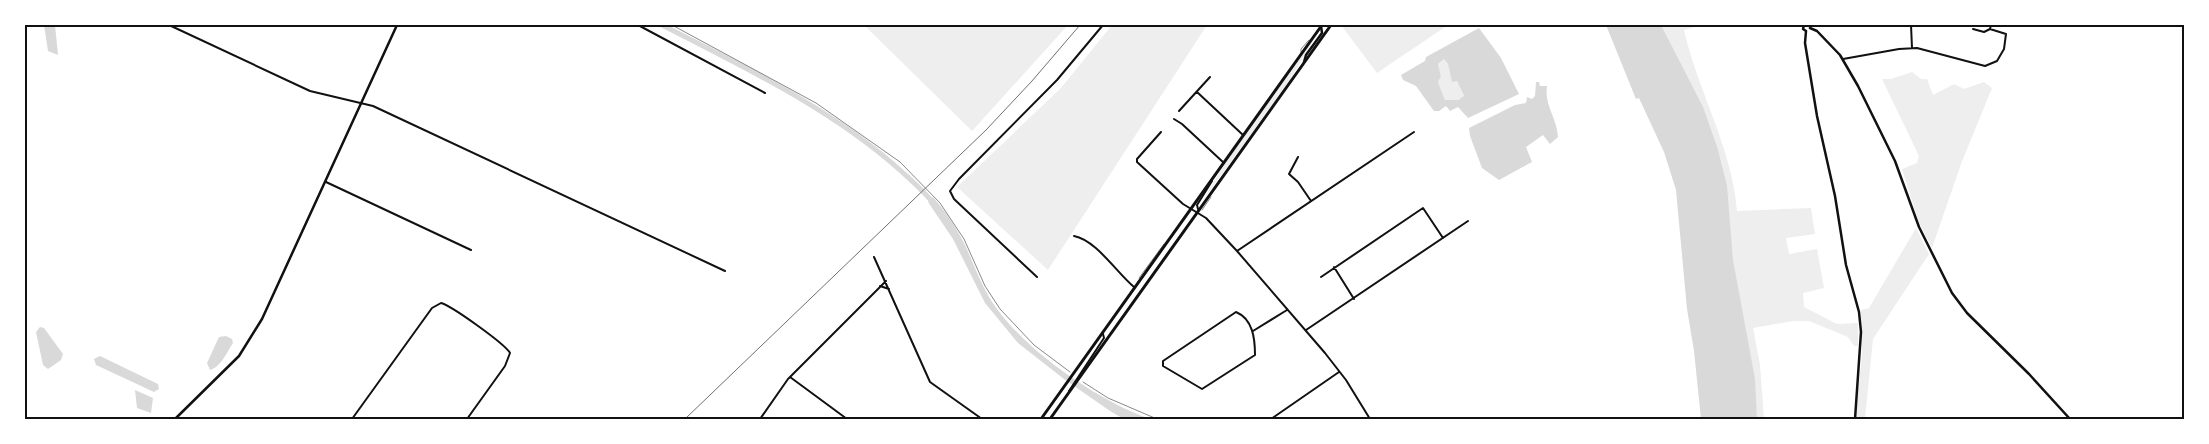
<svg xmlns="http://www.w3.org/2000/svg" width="2209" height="444" font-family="'Source Sans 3',sans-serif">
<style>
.green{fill:#eee}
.water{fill:#d9d9d9;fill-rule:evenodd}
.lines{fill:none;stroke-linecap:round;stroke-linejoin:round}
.canal{stroke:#d9d9d9;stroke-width:5}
.path{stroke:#111;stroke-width:0.5}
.service{stroke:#111;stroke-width:0.5}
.minor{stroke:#111;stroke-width:2}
.tertiary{stroke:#111;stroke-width:2.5}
.primary{stroke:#111;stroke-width:3}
.rail{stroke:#707070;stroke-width:1}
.neatline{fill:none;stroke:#111;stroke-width:2}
</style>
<rect width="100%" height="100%" fill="#fff"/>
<path class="green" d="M864,25H1068L972,131Z
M1112,25H1207L1048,270L957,187L1061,88Z
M1341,25H1448L1377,73Z
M1661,25H1702L1684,30C1698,92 1732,147 1737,211L1811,208L1815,234L1786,238L1789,254L1817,249L1824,288L1803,293L1804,307L1837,324L1858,323V346H1854L1848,337L1809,321H1793L1753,328L1760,365L1764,419H1757C1754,366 1741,314 1733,261C1728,224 1729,186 1718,149C1704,104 1680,67 1661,25Z
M1315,38L1290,80L1201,203L1226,162Z
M1444,59L1448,64L1452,81H1457L1464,97L1457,100H1445L1438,82L1441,76L1438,64Z
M1912,72L1921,79H1927L1933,95L1954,84L1964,89L1984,82L1992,88L1961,164L1932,248L1919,223L1902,169L1917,163L1919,156L1882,79H1891Z
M1916,228L1929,254L1873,339L1865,419H1855L1862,355L1861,310L1869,308Z"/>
<path class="water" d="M44,25H55L58,55L48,51Z
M1606,25H1661L1703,107L1718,149L1727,186L1733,260L1755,379L1757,419H1701L1694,351L1687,309L1676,190L1664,152L1639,98L1636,99Z
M1479,28L1501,58L1519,94L1468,118L1458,107L1450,111L1446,106L1439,111H1434L1416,86L1403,80L1401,75L1425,61L1426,57ZM1444,59L1448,64L1452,82L1457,81L1464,96L1458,100H1445L1438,82L1441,76L1438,64Z
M1536,82H1539L1540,86H1547C1544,105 1557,118 1558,137L1550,144L1543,135L1526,147L1532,162L1499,180L1482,168L1470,136L1469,128L1515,105L1526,103L1527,97L1532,99L1535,96Z
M933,197C946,212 956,227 965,245C973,262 979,280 989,297C1018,346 1096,400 1150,419H1124L1110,411L1064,379L1018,343L985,303L953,239L928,202Z
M40,327L44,328L63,354L61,360L48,369L43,365L36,332Z
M226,336L232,339L233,343C227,352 221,367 210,370L207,363L219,337Z
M100,356L158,384L159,389L154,392L96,365L94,359Z
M135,390L153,398L151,413L137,408Z"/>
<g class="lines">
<path class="canal" d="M662,25C744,67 832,109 901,171C912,181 925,192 933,203"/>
<path class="path" d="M672,25L816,103L900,162L940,203L964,239L985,286L1000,309L1034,345L1070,372
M1083,382L1108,398L1157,419"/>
<path class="service" d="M1301,53V49L1309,40
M1202,210L1211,197
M1139,278L1164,244"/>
<path class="minor" d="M169,25L310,91L373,106L725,271
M638,25L765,93
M1911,25L1912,48
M1973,29L1984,32L1990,29L1991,25
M1843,59L1899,49L1917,48L1985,66L1997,61L2004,49L2006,34L1990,29
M1197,92L1243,135
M1179,111L1210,77
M1174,119L1182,124L1224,163
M1161,132L1137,159V162L1183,204L1206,218L1237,251L1325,353L1346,380L1370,419
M1298,157L1289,174L1298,182L1311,201
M326,182L471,250
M1198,209L1197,205L1212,181
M1074,236C1096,240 1117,273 1134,287
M1237,251L1414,132
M874,257L930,382L982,419
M1334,267L1354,299
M1037,277L954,199L950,191L959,179L1057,80L1103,25
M1321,277L1423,208L1443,238
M880,286L889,289
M1236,312C1253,319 1255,339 1255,355L1202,389L1163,366V361Z
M1306,330L1468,221
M1253,331L1287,310
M790,377L847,419
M1069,391L1104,338L1103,334
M352,419L432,308L441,303C452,306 505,344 510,353L505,366L467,419
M760,419L788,379L886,281
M1271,419L1339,372"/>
<path class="tertiary" d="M1319,25H1328
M1804,25L1803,29L1806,31
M1810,28L1817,31L1840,55L1858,86L1895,161L1919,227L1952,293L1967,313L2029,374L2070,419
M1806,31L1805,43L1817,116L1835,196L1846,265L1859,312L1861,332L1855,419
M1304,62L1306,55L1322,33L1321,26
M175,419L239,356L262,319L397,25"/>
<path class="primary" d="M1041,419L1322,25
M1050,419L1331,25"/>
<path class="rail" d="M685,419L986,130L1032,81L1080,25"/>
</g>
<rect width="2209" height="444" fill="none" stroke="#ffffff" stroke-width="52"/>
<rect x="26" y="26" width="2157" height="392" class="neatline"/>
</svg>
